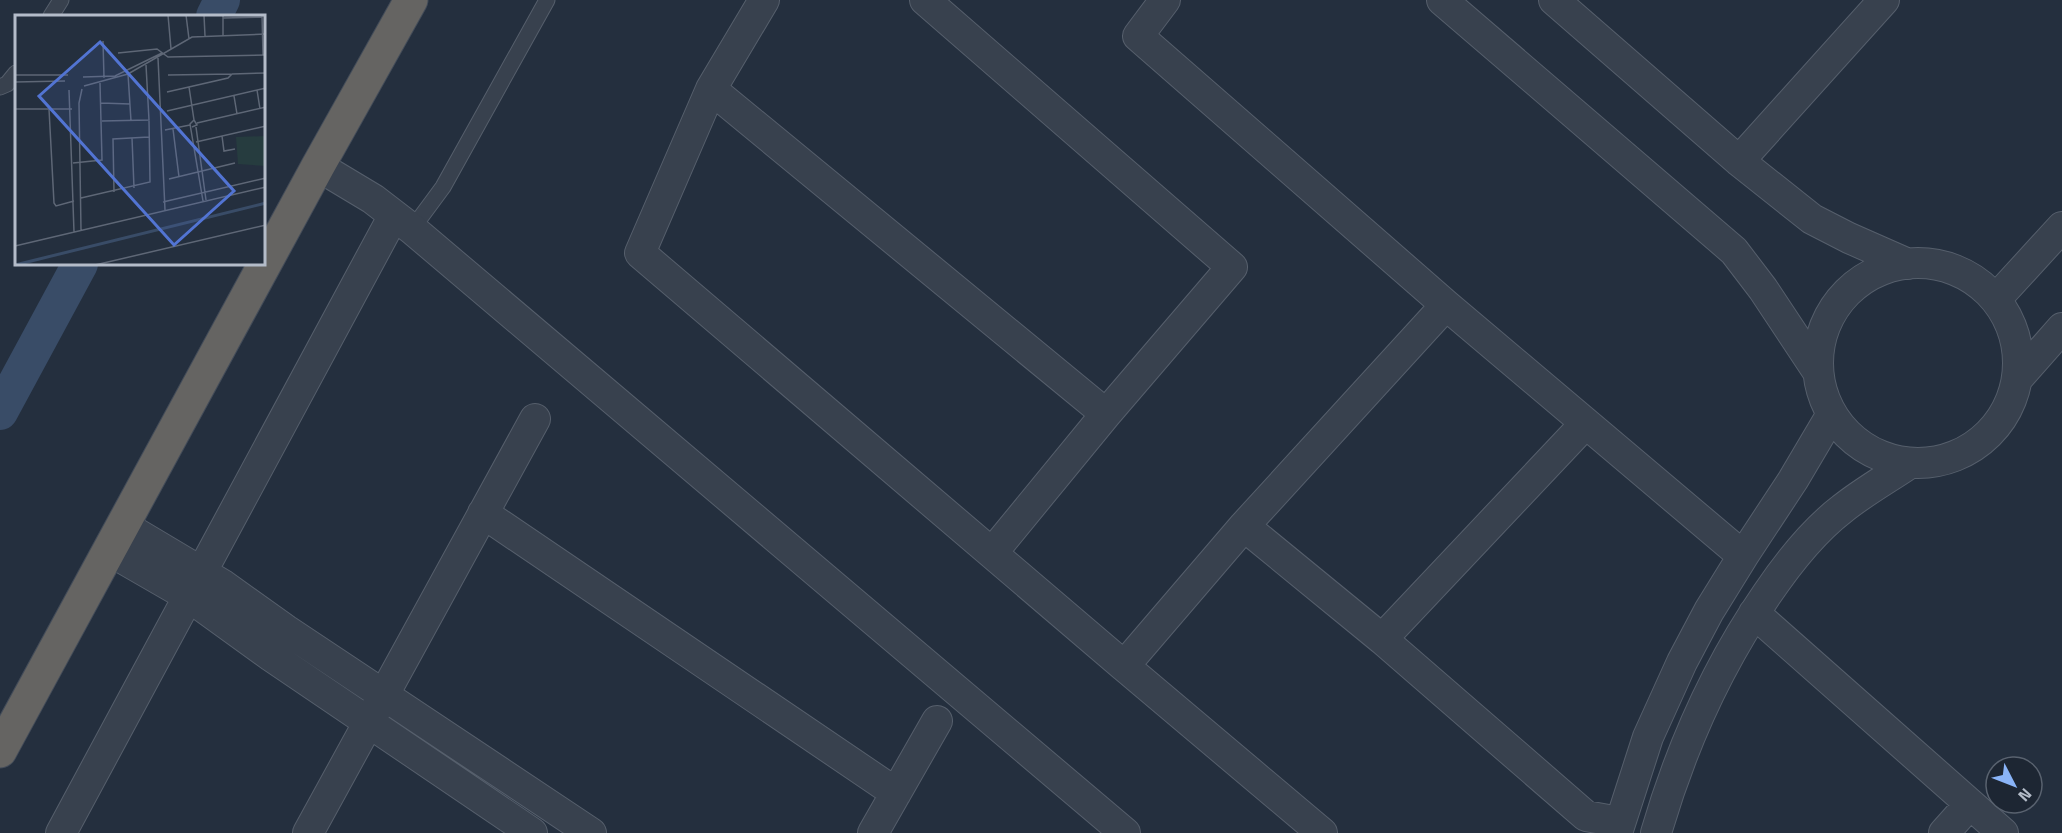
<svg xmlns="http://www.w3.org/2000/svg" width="2062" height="833" font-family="'Titillium Web',sans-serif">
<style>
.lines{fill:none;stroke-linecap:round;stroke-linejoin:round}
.canal{stroke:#394c67;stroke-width:36}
.service-casing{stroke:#565f6c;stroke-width:17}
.minor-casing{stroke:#565f6c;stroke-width:32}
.trunk-casing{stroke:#434c59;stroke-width:35}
.service{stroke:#38414e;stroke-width:15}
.minor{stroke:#38414e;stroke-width:30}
.trunk{stroke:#656462;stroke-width:33}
.inset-river{fill:none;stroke:#394c67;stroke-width:3}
.inset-road{fill:none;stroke:#5e6776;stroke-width:1.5}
.view{fill:#5274d3;fill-opacity:0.15;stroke:#5274d3;stroke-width:3}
.inset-edge{fill:none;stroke:#b4bcc9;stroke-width:3}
</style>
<rect width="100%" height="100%" fill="#242f3e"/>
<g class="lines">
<path class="canal" d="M214,16L222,0
M0,412L80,264"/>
<g class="service-casing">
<path id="service" d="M51,16L61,0
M0,87L7,84L16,73
M412,229L443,187L547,0"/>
</g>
<g class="minor-casing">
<path id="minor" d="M764,0L711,89L640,253L1124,666
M925,0L1232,267L1106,414L992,553
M1165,0L1138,36L1446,305L1743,556
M1442,0L1734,251L1763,289L1818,372
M1554,0L1739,161L1812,219L1849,238L1908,264
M711,89L1106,414
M1739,161L1884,0
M318,166L373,199L412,229L1125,833
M1818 363a100 100 0 1 1 200 0a100 100 0 1 1-200 0Z
M1996,299L2062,227
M2018,378L2062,328
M483,513L896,793
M124,526L223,585L286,630L591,833
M1244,526L1382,639L1586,816L1619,822
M110,551L188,596L271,656L532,833
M1754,613L2003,833
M1382,639L1585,424
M61,833L394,215
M308,833L535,419
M873,833L937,721
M1322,833L1124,666L1244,526L1446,305
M1617,833L1648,737L1682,662L1709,611L1743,556L1793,480L1832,414
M1656,833C1681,747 1716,668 1767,594C1788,563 1812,532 1842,509C1863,492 1888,478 1910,463
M1944,833L1969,805"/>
</g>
<g class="trunk-casing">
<path id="trunk" d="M0,751L318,166L411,0"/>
</g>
<use href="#service" class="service"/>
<use href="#minor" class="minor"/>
<use href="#trunk" class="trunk"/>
</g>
<g transform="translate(15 15)">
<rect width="250" height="250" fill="#242f3e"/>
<path d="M250,121V151L223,149L221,122Z" fill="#263c3f"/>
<path class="inset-river" d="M0,250L251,188"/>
<path class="inset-road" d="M153,0L156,34M171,0L174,24M189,0L190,21M208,0V21M247,0L248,40M208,3L247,2M88,26L89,63M103,38L142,34L153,42L251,40M143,43L150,195M113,59L116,106M217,59L251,58M0,60H53M68,62L100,61L147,38M0,67L50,66M69,71L113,59L177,22L251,19M174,72L179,105M54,75L59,217M242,75L245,94M152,77L213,63L217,59L153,60M219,81L222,99M86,88L115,89M0,94H57M34,94L39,188L41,191L59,186M152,96L251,73M87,106L134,105L131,50M182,108L251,92M177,112L182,110L179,105L175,109L188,186M181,112L191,185M158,114L164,162M150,115L175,110M207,121L209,136L220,134M117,123L119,173M181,127L251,111M58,148L87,145L85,68M154,164L220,148M99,177L98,124L134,122M66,183L135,167L134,105M148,187L251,163M66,215L64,88L67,74M0,231L251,172M80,250L251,210"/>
<path class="view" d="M85,27L219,176L159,230L24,81Z"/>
<rect width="250" height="250" class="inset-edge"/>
</g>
<g transform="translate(2014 785) rotate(132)"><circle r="28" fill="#1d2633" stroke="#59626f" stroke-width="1.5"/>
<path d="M0-4.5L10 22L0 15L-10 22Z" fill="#8ab4f8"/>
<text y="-9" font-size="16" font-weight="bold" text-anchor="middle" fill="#b4bcc9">N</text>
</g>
</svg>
